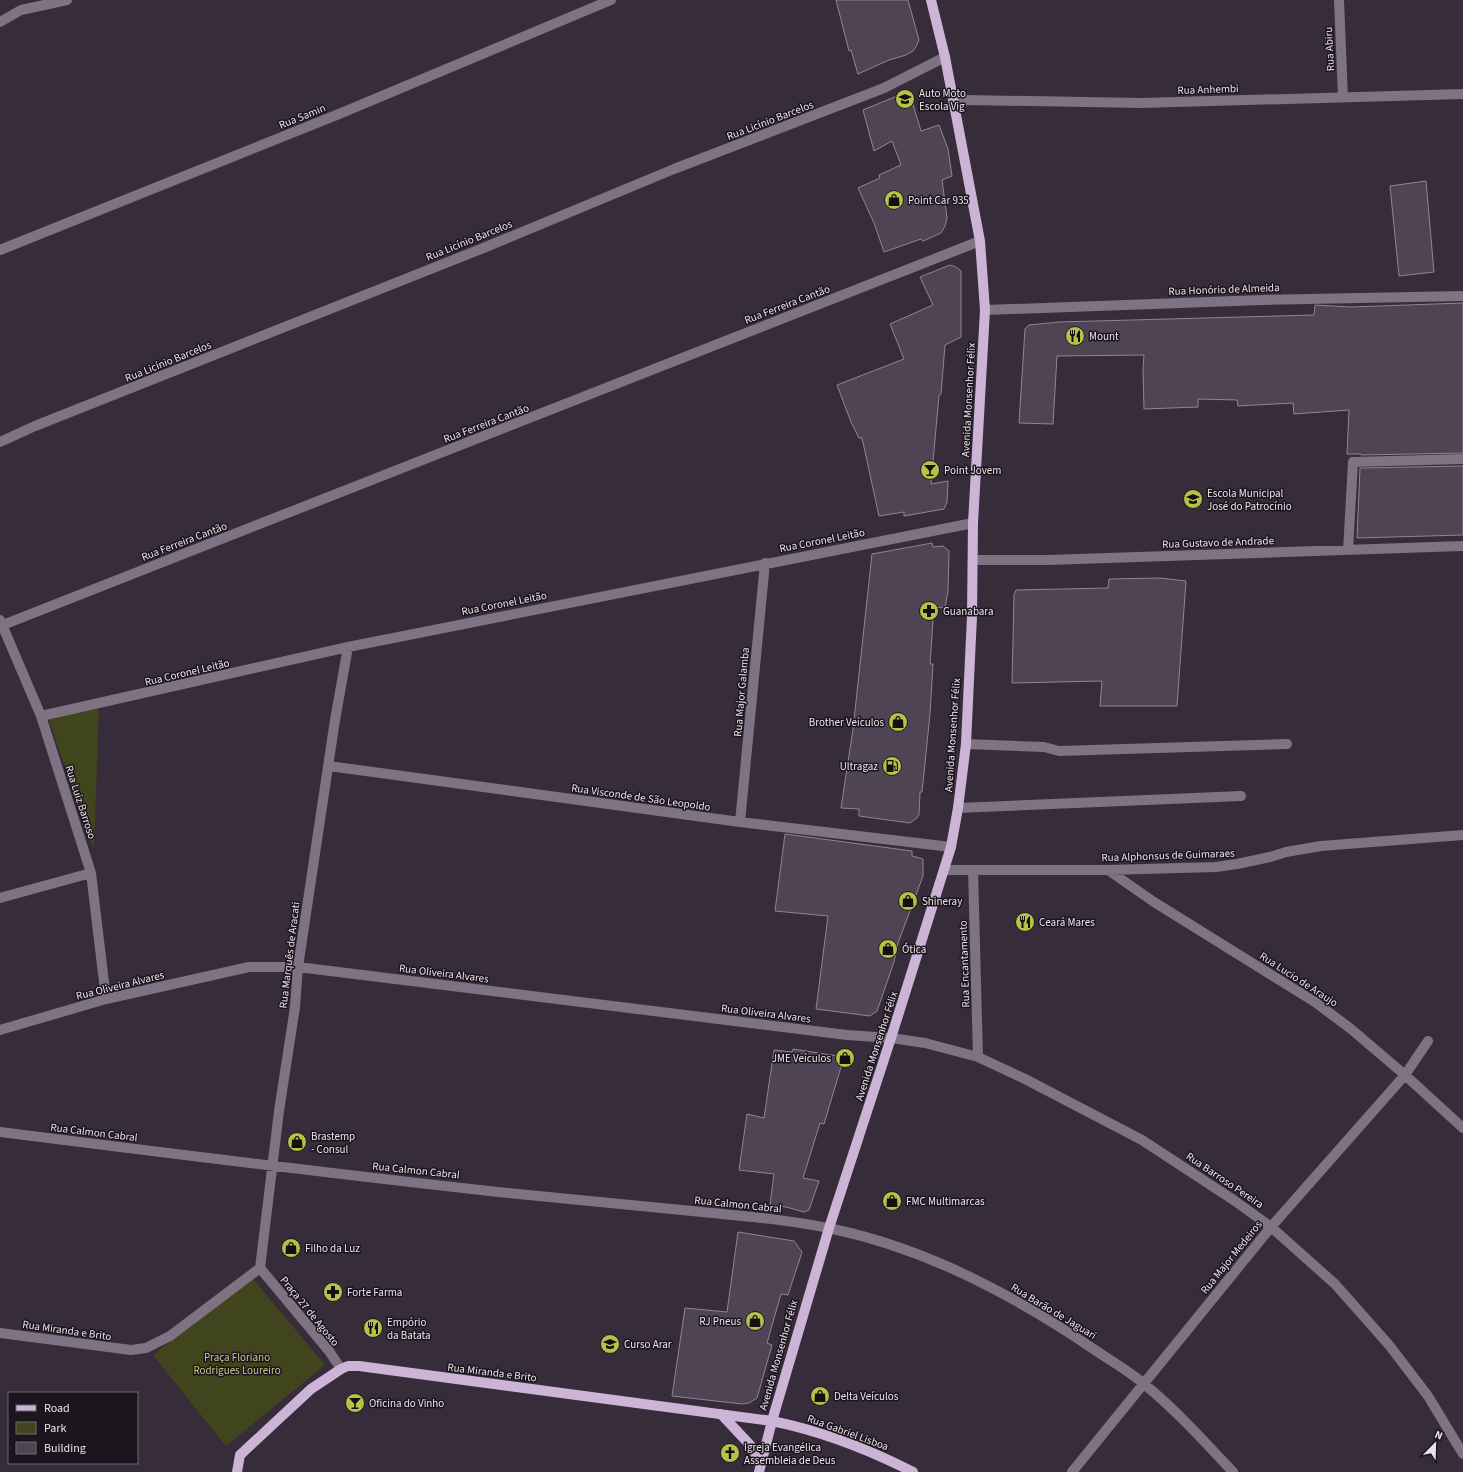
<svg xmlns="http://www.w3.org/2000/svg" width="1463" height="1472" font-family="'Source Sans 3',sans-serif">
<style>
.green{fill:#41451d}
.building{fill:#4f4453;stroke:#918496}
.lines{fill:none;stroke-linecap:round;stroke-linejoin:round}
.minor{stroke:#7e7283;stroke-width:10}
.major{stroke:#ccb4d6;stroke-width:10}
.labels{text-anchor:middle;stroke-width:3;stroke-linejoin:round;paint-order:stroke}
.street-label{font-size:11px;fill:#eae3ec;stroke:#1b161d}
.poi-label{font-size:11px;fill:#eae3ec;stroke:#1b161d;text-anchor:start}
.park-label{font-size:11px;fill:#c3cc83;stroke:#1b161d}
</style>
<rect width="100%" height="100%" fill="#362c3a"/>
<path class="green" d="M99,706L94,849L48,718Z
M253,1279L325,1365L226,1446L153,1355Z"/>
<path class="building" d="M836,0H908L919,40L916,47L913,51L906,55L889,60L858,74L851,50L849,51Z
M909,91L921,131L939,125L948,149L952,176L942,180L947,218L945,226L941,233L923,241L921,239L884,252L874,223L858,188L880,178L879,175L901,165L892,141L874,151L863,110Z
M1426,181L1434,272L1399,276L1390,186Z
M950,265L956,267L961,271V337L945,345L941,394L939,395L931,484L948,481L947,502L944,509L904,516V512L879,516L862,438H859L851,422L837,385L904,359L890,324L933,305L920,277Z
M1463,303V453L1361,455V454H1347L1349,410L1294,414L1293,403L1238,406L1237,400L1198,399V407L1144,409L1143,369L1144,355L1057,356L1053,424L1019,423L1025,329L1029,325L1059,322L1314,315L1315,305L1351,307Z
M1463,466V535L1357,538L1360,468Z
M932,543L933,547L943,546L949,551L948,591L945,608L934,607L930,664H933L930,714L924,773L922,792H920L919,815L917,818L910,823L859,816V809L841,808L853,729L872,554Z
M1160,578L1186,581L1177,706H1100L1102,681L1012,683L1014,595L1016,590L1108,588L1109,579Z
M785,834L912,851V856L923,859V876L898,943L894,962L877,1011L870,1016L816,1009L828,916L775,911Z
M793,1049L838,1056L841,1062V1067L824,1124L820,1123L803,1178L819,1181L809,1210L804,1212L786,1207L770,1205L774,1174L739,1170L747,1114L764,1118L774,1050L792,1052Z
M738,1232L794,1241L802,1252L788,1295L781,1294L767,1343L772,1345L757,1398L749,1403L742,1404L672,1396L685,1308L727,1312Z"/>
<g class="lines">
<path class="minor" d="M1339,0L1343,98
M0,22L21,10L67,0
M954,102L967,100L1141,103L1463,94
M0,250L339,114L611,0
M985,310L1262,300L1463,296
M0,442L35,426L481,249L674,169L884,88L945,57
M1348,550L1353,462L1463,459
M973,560H1048L1463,546
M0,620L41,716L91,873L106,999
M0,626L980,241
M41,716L348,647L973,523
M966,744L1044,747L1059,751L1287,744
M329,766L740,822L951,847
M958,808L1241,796
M740,822L765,563
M944,870H1108L1216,867L1237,864L1270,857L1286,852L1321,846L1463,835
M973,870L978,1057
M1108,870L1154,902L1315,1002L1351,1029L1405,1075L1463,1128
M0,898L91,873
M0,1030L106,999L249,967H298L847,1035L891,1038L925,1043L978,1057L1025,1079L1142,1140L1235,1201L1271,1227L1335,1284L1389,1345L1428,1396L1463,1454
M0,1132C166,1153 332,1174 498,1192C566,1199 634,1205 702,1212C745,1216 790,1220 833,1229C928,1249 1015,1296 1095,1350C1111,1361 1129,1371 1144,1384C1176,1410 1205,1442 1233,1472
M260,1268L279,1111L295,1007L298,967L335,720L348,647
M260,1268L329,1351L341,1369
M0,1333L131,1350L146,1348L170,1336L260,1268
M1072,1472L1271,1227L1405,1075L1428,1041"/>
<path class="major" d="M721,1414L751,1446L761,1464
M237,1472L240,1455L311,1389L341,1369L348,1366H359L772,1421C821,1431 868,1449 913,1472
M759,1472L772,1421L829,1228L891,1038L951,847L958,808L966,744L972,616L973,523L985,310L980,241L945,57L931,0"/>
</g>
<defs>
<g id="school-disc" transform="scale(1)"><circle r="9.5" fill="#b6c148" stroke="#1b161d"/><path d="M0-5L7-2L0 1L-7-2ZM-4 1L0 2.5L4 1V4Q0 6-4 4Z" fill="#111"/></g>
<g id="shop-disc" transform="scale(1)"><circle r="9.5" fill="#b6c148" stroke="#1b161d"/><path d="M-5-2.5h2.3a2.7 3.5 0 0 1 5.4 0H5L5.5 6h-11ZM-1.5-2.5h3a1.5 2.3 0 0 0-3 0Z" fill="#111"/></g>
<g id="restaurant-disc" transform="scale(1)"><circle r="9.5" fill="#b6c148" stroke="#1b161d"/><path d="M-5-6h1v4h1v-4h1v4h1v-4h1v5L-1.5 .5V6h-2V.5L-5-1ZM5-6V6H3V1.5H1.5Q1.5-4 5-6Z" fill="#111"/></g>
<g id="bar-disc" transform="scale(1)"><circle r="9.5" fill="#b6c148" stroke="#1b161d"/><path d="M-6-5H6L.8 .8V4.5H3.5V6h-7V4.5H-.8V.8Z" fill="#111"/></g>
<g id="pharmacy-disc" transform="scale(1)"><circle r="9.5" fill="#b6c148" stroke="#1b161d"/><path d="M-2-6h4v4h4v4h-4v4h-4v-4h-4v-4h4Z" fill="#111"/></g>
<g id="fuel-disc" transform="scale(1)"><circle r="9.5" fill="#b6c148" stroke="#1b161d"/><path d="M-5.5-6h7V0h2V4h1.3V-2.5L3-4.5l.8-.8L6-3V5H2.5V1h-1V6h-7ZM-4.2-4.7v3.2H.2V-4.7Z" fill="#111"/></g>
<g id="church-disc" transform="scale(1)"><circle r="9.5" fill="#b6c148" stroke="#1b161d"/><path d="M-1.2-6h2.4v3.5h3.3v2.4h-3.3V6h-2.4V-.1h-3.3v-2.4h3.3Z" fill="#111"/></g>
</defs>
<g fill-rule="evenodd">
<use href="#school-disc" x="905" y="99"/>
<use href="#shop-disc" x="894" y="200"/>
<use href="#restaurant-disc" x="1075" y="336"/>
<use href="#bar-disc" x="930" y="470"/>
<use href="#school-disc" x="1193" y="499"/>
<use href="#pharmacy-disc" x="929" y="611"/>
<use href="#shop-disc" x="898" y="722"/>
<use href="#fuel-disc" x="892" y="766"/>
<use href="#shop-disc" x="908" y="901"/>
<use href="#restaurant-disc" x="1025" y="922"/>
<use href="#shop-disc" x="888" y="949"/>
<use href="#shop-disc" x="845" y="1058"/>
<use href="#shop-disc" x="297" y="1142"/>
<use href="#shop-disc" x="892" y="1201"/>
<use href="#shop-disc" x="291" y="1248"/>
<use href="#pharmacy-disc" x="333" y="1292"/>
<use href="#shop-disc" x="755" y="1321"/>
<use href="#restaurant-disc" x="373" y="1328"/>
<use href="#school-disc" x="610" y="1344"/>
<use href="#shop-disc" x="820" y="1396"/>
<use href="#bar-disc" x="355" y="1403"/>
<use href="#church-disc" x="730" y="1453"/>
</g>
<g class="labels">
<g class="street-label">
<text transform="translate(1329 49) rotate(-93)" y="4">Rua Abiru</text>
<text transform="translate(1208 89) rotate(-2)" y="4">Rua Anhembi</text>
<text transform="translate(302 116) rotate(-22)" y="4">Rua Samin</text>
<text transform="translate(770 120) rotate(-21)" y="4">Rua Licínio Barcelos</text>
<text transform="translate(469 240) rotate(-22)" y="4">Rua Licínio Barcelos</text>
<text transform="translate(1224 289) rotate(-2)" y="4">Rua Honório de Almeida</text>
<text transform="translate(787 304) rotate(-21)" y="4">Rua Ferreira Cantão</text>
<text transform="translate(168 361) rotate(-22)" y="4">Rua Licínio Barcelos</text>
<text transform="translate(968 400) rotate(-87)" y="4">Avenida Monsenhor Félix</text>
<text transform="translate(486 423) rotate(-21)" y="4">Rua Ferreira Cantão</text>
<text transform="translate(822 540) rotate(-11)" y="4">Rua Coronel Leitão</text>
<text transform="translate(184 541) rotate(-21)" y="4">Rua Ferreira Cantão</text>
<text transform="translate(1218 542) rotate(-2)" y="4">Rua Gustavo de Andrade</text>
<text transform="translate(504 603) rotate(-11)" y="4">Rua Coronel Leitão</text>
<text transform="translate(187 672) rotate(-13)" y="4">Rua Coronel Leitão</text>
<text transform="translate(741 692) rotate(-85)" y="4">Rua Major Galamba</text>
<text transform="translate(952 735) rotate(-86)" y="4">Avenida Monsenhor Félix</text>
<text transform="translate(641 797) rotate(8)" y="4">Rua Visconde de São Leopoldo</text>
<text transform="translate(81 802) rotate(72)" y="4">Rua Luiz Barroso</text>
<text transform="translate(1168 855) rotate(-2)" y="4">Rua Alphonsus de Guimaraes</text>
<text transform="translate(289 955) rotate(-83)" y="4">Rua Marquês de Aracati</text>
<text transform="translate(964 964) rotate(-92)" y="4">Rua Encantamento</text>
<text transform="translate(444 973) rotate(7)" y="4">Rua Oliveira Alvares</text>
<text transform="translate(1299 979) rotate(33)" y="4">Rua Lucio de Araujo</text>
<text transform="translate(120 985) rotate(-14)" y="4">Rua Oliveira Alvares</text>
<text transform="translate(766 1013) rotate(7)" y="4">Rua Oliveira Alvares</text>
<text transform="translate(876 1046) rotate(-72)" y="4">Avenida Monsenhor Félix</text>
<text transform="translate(94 1132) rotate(7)" y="4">Rua Calmon Cabral</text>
<text transform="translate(416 1170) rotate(6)" y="4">Rua Calmon Cabral</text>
<text transform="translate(1225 1180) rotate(34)" y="4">Rua Barroso Pereira</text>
<text transform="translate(738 1204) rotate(6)" y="4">Rua Calmon Cabral</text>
<text transform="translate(1231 1257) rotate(-51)" y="4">Rua Major Medeiros</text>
<text transform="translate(310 1311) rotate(51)" y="4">Praça 27 de Agosto</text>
<text transform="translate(1054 1311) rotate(31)" y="4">Rua Barão de Jaguari</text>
<text transform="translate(67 1330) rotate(8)" y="4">Rua Miranda e Brito</text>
<text transform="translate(778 1355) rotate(-74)" y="4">Avenida Monsenhor Félix</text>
<text transform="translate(492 1372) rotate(7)" y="4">Rua Miranda e Brito</text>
<text transform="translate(848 1432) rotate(20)" y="4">Rua Gabriel Lisboa</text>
</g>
<g class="poi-label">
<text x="919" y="97">Auto Moto<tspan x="919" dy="13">Escola Vig</tspan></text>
<text x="908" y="204">Point Car 935</text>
<text x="1089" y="340">Mount</text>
<text x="944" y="474">Point Jovem</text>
<text x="1207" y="497">Escola Municipal<tspan x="1207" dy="13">José do Patrocínio</tspan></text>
<text x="943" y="615">Guanabara</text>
<text x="884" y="726" text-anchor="end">Brother Veículos</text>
<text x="878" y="770" text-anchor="end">Ultragaz</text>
<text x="922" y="905">Shineray</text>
<text x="1039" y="926">Ceará Mares</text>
<text x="902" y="953">Ótica</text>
<text x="831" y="1062" text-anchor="end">JME Veículos</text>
<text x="311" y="1140">Brastemp<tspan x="311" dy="13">- Consul</tspan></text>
<text x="906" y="1205">FMC Multimarcas</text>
<text x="305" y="1252">Filho da Luz</text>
<text x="347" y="1296">Forte Farma</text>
<text x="741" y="1325" text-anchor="end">RJ Pneus</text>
<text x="387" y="1326">Empório<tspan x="387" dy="13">da Batata</tspan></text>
<text x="624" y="1348">Curso Arar</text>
<text x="834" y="1400">Delta Veículos</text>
<text x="369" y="1407">Oficina do Vinho</text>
<text x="744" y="1451">Igreja Evangélica<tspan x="744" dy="13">Assembleia de Deus</tspan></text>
</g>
<g class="park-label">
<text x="237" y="1361">Praça Floriano<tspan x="237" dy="13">Rodrigues Loureiro</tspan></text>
</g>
</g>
<rect x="8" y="1392" width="130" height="72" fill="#1b161d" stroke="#6e6870"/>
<rect x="16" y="1405" width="20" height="6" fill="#ccb4d6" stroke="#6e6870"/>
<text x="44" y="1412" font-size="12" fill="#eae3ec">Road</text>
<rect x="16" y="1422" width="20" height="12" fill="#41451d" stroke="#6e6870"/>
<text x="44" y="1432" font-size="12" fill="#eae3ec">Park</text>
<rect x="16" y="1442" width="20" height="12" fill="#4f4453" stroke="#6e6870"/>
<text x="44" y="1452" font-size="12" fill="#eae3ec">Building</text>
<g transform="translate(1435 1444) rotate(23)" stroke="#1b161d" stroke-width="3" paint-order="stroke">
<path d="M0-3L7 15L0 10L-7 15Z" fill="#eae3ec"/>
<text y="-6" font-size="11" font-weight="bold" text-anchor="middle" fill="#eae3ec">N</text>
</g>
</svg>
